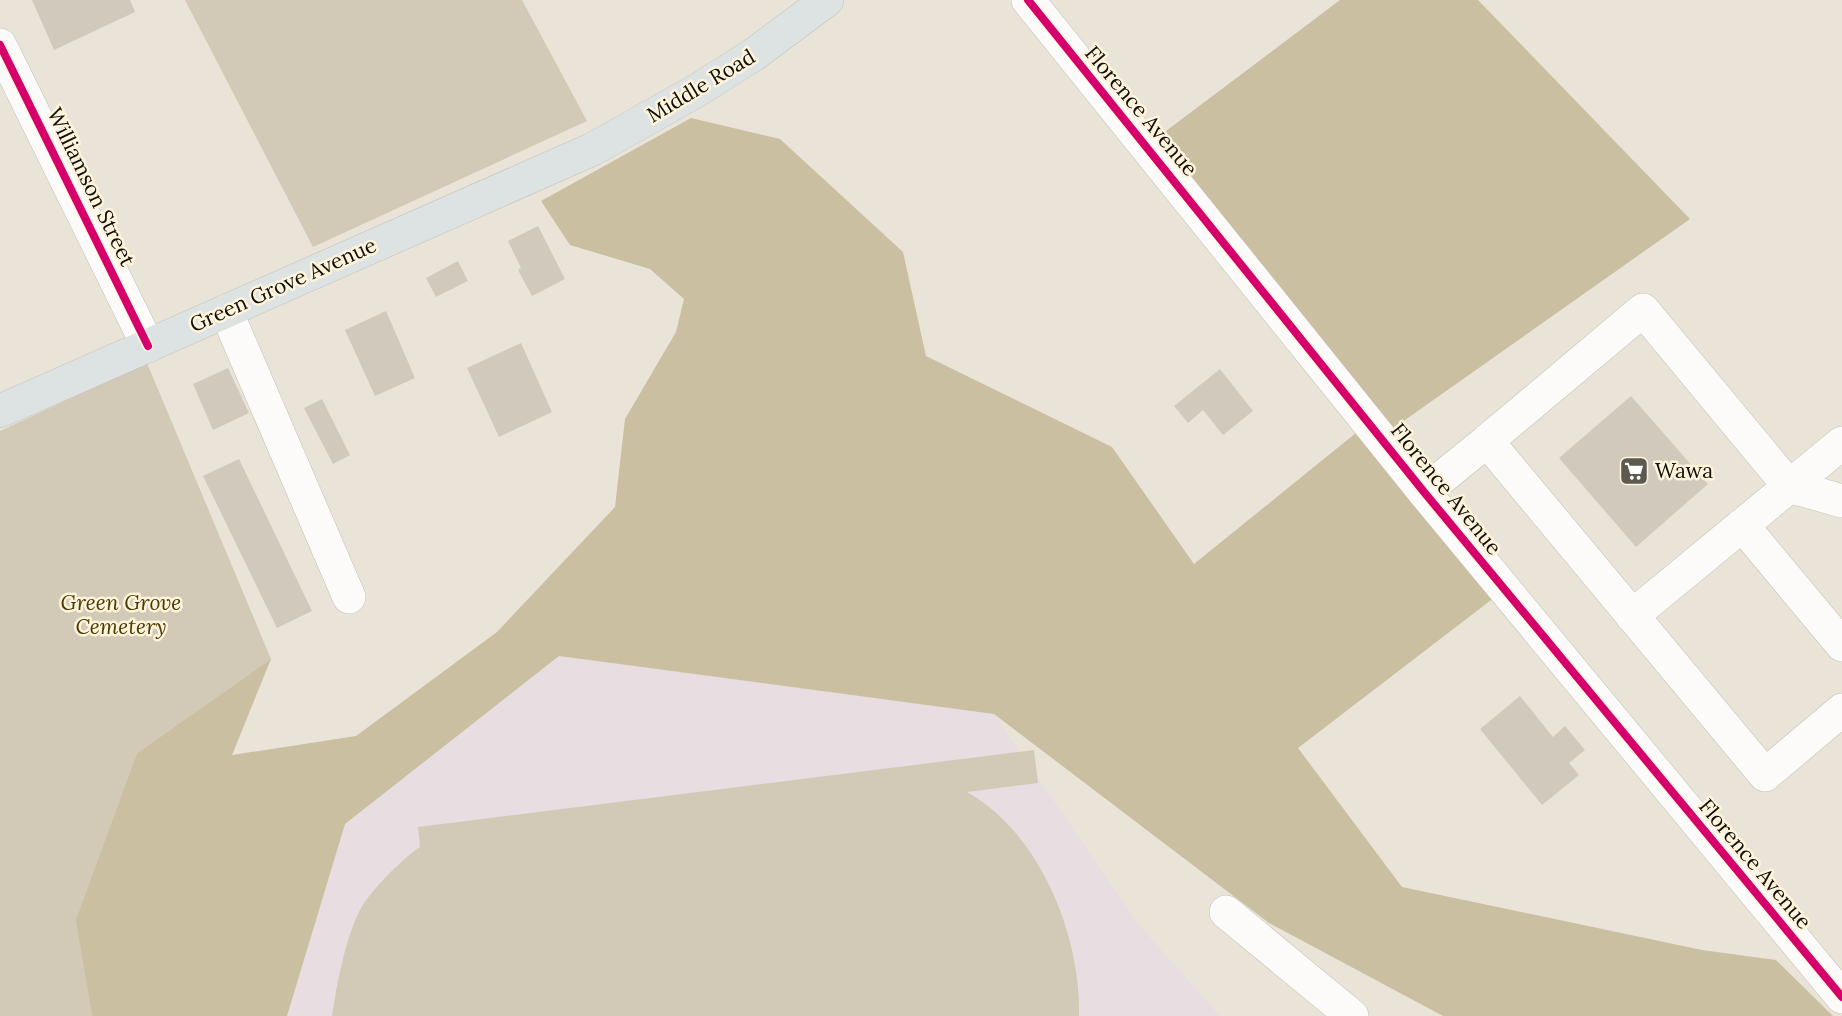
<svg xmlns="http://www.w3.org/2000/svg" width="1842" height="1016" font-family="Lora,serif">
<style>
.education{fill:#e8dde1}
.green{fill:#d2cab6}
.forest{fill:#cbbfa2}
.building{fill:#d1cabc}
.lines{fill:none;stroke-linecap:round;stroke-linejoin:round}
.minor-casing{stroke:#c3bfb5;stroke-width:34}
.major-casing{stroke:#c3c1ba;stroke-width:34}
.minor{stroke:#fcfbf9;stroke-width:33}
.major{stroke:#dde3e3;stroke-width:33}
.cycleway-casing{stroke:#fef4dc;stroke-width:11}
.cycleway{stroke:#d6006c;stroke-width:8}
.labels{text-anchor:middle;stroke-width:5;stroke-linejoin:round;paint-order:stroke}
.street-label{font-size:21px;fill:#110e06;stroke:#fef4dc}
.poi-label{font-size:21px;fill:#110e06;stroke:#fef4dc;text-anchor:start}
.park-label{font-size:21px;font-style:italic;fill:#4d3a00;stroke:#fef4dc}
</style>
<rect width="100%" height="100%" fill="#e9e4d7"/>
<path class="education" d="M559,656L994,714L1139,925L1220,1016H287L286,1012L345,824Z"/>
<path class="green" d="M185,0H522L587,121L313,247Z
M147,363L271,659L137,753L77,920L92,1016H0V431Z
M1034,750L1038,783L967,792C1040,833 1081,935 1079,1016H332C337,984 345,939 360,910C370,891 403,858 420,847L418,827Z"/>
<path class="forest" d="M1340,0H1478L1690,219L1395,427L1499,594L1298,748L1402,887L1702,950L1776,960L1833,1016H1443L1269,923L994,714L559,656L345,824L287,1016H92L76,920L137,753L271,659L232,755L356,736L497,632L615,507L625,419L676,332L684,299L650,269L570,245L541,201L691,118L780,139L903,252L926,356L1112,447L1194,564L1367,424L1146,146Z"/>
<path class="building" d="M32,0H130L135,12L54,50Z
M538,226L565,279L532,296L518,270L521,268L508,241Z
M458,261L468,281L436,297L426,278Z
M386,311L415,378L375,396L345,330Z
M521,343L552,412L499,437L467,368Z
M228,368L249,413L213,430L193,384Z
M1220,369L1253,411L1223,435L1203,410L1188,423L1174,406Z
M1631,396L1708,484L1636,547L1559,458Z
M322,399L350,455L333,464L304,408Z
M239,459L312,611L277,628L203,476Z
M1520,696L1553,737L1565,726L1585,750L1569,763L1579,775L1542,805L1480,729Z"/>
<g class="lines">
<g class="minor-casing">
<path id="minor" d="M1028,0L1424,492L1842,997
M0,45L148,346
M226,311L349,597
M1424,492L1487,441
M1842,501L1789,486L1643,310L1487,441L1765,775L1842,710
M1742,525L1842,645
M1632,616L1842,443
M1226,912L1352,1016"/>
</g>
<g class="major-casing">
<path id="major" d="M0,411L593,149L696,91L753,55L827,0"/>
</g>
<use href="#minor" class="minor"/>
<use href="#major" class="major"/>
<g class="cycleway-casing">
<path id="cycleway" d="M1028,0L1424,492L1842,997
M0,45L148,346"/>
</g>
<use href="#cycleway" class="cycleway"/>
</g>
<defs>
<g id="supermarket-square" transform="scale(1.5)"><rect x="-9" y="-9" width="18" height="18" rx="4" fill="#5d594f" stroke="#fef4dc"/><path d="M-6-5.5h2.5l.6 2H6L4.5 2H-2.5L-4.4-4H-6ZM-1.5 3.2a1.3 1.3 0 1 0 .1 0ZM3 3.2a1.3 1.3 0 1 0 .1 0Z" fill="#fff"/></g>
</defs>
<g fill-rule="evenodd">
<use href="#supermarket-square" x="1634" y="471"/>
</g>
<g class="labels">
<g class="street-label">
<text transform="translate(701 86) rotate(-31)" y="7">Middle Road</text>
<text transform="translate(1141 111) rotate(50)" y="7">Florence Avenue</text>
<text transform="translate(91 187) rotate(64)" y="7">Williamson Street</text>
<text transform="translate(283 285) rotate(-24)" y="7">Green Grove Avenue</text>
<text transform="translate(1446 489) rotate(51)" y="7">Florence Avenue</text>
<text transform="translate(1755 864) rotate(50)" y="7">Florence Avenue</text>
</g>
<g class="poi-label">
<text x="1655" y="478">Wawa</text>
</g>
<g class="park-label">
<text x="121" y="610">Green Grove<tspan x="121" dy="24">Cemetery</tspan></text>
</g>
</g>
</svg>
